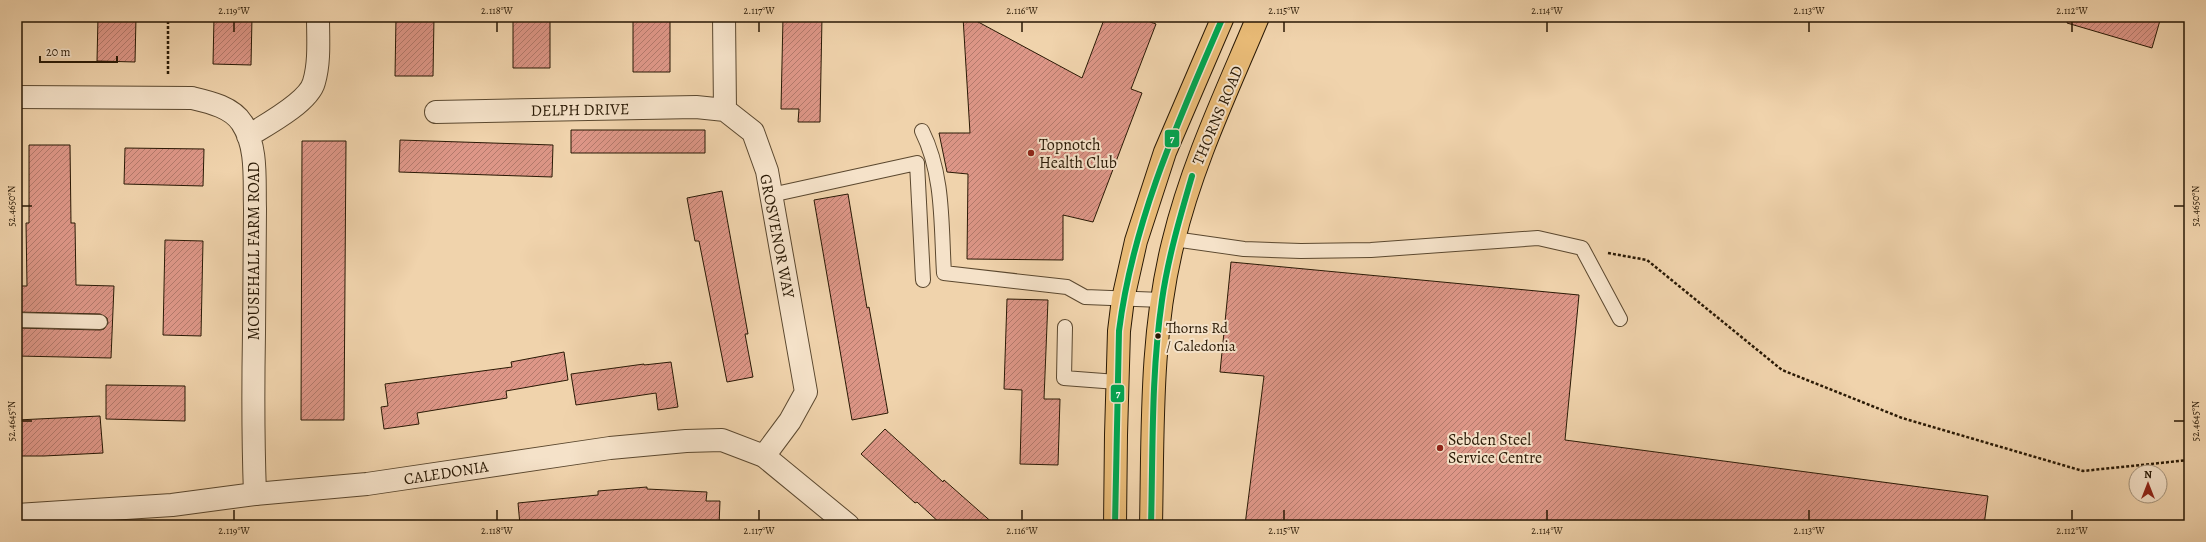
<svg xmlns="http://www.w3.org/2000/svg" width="2206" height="542" font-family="Alegreya,serif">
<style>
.building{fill:url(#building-hatch);stroke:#291905}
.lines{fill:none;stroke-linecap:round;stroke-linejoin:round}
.service-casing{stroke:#5b482f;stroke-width:16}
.minor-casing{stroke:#5b482f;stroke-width:24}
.tertiary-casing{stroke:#5b482f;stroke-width:24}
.trunk-casing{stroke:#291905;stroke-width:24}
.path{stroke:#291905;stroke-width:2.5;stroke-dasharray:3 2;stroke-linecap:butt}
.service{stroke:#f5e2c9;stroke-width:14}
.minor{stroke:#f5e2c9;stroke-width:22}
.tertiary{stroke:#f5e2c9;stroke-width:22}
.trunk{stroke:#e8ba76;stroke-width:22}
.bus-1-casing{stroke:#f5e2c9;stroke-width:9}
.bus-1{stroke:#00a651;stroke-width:6}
.ticks{fill:none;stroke:#291905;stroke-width:1.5}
.poi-dot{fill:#8f2418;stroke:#f5e2c9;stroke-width:1.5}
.bus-dot{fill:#291905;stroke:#f5e2c9;stroke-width:1.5}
.labels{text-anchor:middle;stroke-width:4;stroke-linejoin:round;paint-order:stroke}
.bus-label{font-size:15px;fill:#291905;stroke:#f5e2c9;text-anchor:start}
.street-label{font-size:16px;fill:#291905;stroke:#f5e2c9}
.poi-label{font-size:16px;fill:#291905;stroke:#f5e2c9;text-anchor:start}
.line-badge{stroke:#f5e2c9;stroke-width:1.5}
.badge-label{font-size:11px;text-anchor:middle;font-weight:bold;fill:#fff}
.neatline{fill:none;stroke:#291905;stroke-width:1.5}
.ticks-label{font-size:10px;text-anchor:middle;fill:#291905}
</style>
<defs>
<pattern id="building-hatch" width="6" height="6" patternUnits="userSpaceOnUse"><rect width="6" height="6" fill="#dd9687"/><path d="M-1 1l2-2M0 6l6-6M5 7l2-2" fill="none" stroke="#b37a6c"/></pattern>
</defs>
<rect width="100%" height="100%" fill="#f0d3ac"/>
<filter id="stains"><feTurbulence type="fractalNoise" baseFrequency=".005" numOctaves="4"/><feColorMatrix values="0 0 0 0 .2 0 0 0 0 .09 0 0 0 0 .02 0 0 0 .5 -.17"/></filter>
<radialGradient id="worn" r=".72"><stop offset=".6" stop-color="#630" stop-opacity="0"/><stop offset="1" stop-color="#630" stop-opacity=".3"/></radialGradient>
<path class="building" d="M98,17H136L135,62L97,61Z
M214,17H252L251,65L213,64Z
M396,17H434L433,76H395Z
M513,17H550V68H513Z
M633,17H670V72H633Z
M783,17H822L820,122H798L799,109H781Z
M963,17H969L1082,78L1105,17H1137L1156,24L1131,89L1142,93L1093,222L1063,215V260L967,259L968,174L947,172L939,133H970Z
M2068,17H2161L2152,48L2067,23Z
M571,130H705V153H571Z
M400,140L553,145L552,177L399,172Z
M302,141H346L344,420H301Z
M29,145H70L71,223H75L76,285L114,286L111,358L17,356V328L100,330L104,329L108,323L107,318L100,314L17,312V286H27L26,223H29Z
M125,148L204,149L203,186L124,184Z
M722,191L748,334H745L753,377L727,382L699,241H695L687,198Z
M848,194L867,308L869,307L888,413L852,420L814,200Z
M165,240L203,241L201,336L163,335Z
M1231,262L1579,295L1565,440L1988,496L1984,525H1245L1264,376L1220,372Z
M1007,299L1048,300L1044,399H1060L1058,465L1020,464L1022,390L1004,389Z
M564,352L568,380L506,391L507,398L417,413L419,424L384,429L381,407L388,406L385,384L512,367L511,362Z
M671,362L678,407L658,410L656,393L576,405L571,374L644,364V365Z
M106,385L185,386V421L106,419Z
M100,416L103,453L44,456H17V420Z
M885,429L943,482L944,480L995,525H942L917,502L915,503L861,454Z
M647,487V489L707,492L706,501H720L719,525H520L518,503L598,495V491Z"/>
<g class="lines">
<g class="service-casing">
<path id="service" d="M922,131C944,175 941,226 944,273L1067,287L1085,297L1162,300
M771,195L917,163L923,280
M1174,239L1244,249L1301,251L1371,250L1538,238L1582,248L1620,319
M17,320L100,322
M1065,327L1064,378L1117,382"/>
</g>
<g class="minor-casing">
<path id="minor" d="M724,17L725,110
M17,97L192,98C209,102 232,107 242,123C258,147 254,181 255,209C255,250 254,292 254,333C253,387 253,440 255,494
M725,110L753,132L767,171L806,392L790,421L764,456
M436,112L696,107L725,110
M248,136C266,125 309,102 314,82C320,62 318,38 318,17"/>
</g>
<g class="tertiary-casing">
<path id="tertiary" d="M17,515L172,505L255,494L367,484L610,448L686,441L722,440L764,456L848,525"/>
</g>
<g class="trunk-casing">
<path id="trunk" d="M1115,525L1116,435L1119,331L1123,299L1136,241L1165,152L1223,17
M1151,525C1153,431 1150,335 1173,243C1192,164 1227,91 1258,17"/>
</g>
<path class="path" d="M168,74V17
M1608,253L1647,260L1782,370L1902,418L2083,471L2189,460"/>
<use href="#service" class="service"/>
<use href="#minor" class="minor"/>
<use href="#tertiary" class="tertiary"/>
<use href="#trunk" class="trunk"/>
<g class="bus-1-casing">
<path id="bus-1" d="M1115,525L1119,331C1133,220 1179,119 1223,17
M1151,525C1153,450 1151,375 1162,300C1168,258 1180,217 1192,176"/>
</g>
<use href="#bus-1" class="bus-1"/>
</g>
<path class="ticks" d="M234,22V32M497,22V32M759,22V32M1022,22V32M1284,22V32M1547,22V32M1809,22V32M2072,22V32M22,206H32M2174,206H2184M22,421H32M2174,421H2184M234,510V520M497,510V520M759,510V520M1022,510V520M1284,510V520M1547,510V520M1809,510V520M2072,510V520"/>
<g class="poi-dot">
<circle cx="1031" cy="153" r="4"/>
<circle cx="1440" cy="448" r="4"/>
</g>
<circle class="bus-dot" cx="1158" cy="336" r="3.5"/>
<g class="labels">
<g class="bus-label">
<text x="1166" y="333">Thorns Rd<tspan x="1166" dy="18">/ Caledonia</tspan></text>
</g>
<g class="street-label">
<text transform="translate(580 109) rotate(-1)" y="6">DELPH DRIVE</text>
<text transform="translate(1217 115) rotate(-67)" y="6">THORNS ROAD</text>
<text transform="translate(778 236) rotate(79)" y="6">GROSVENOR WAY</text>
<text transform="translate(253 251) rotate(-90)" y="6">MOUSEHALL FARM ROAD</text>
<text transform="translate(446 472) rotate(-9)" y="6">CALEDONIA</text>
</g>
<g class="poi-label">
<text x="1039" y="150">Topnotch<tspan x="1039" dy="18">Health Club</tspan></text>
<text x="1448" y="445">Sebden Steel<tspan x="1448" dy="18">Service Centre</tspan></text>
</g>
</g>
<g class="line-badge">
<rect x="1164" y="129" width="16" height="19" rx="4" fill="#00a651"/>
<rect x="1110" y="384" width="15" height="19" rx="4" fill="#00a651"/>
</g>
<g class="badge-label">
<text x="1172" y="142">7</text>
<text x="1118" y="397">7</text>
</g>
<rect width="2206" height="542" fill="none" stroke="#f0d3ac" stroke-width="44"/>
<g transform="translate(2148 484)"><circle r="19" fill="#f5e2c9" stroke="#a3927b"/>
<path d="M0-3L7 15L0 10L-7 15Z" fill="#8f2418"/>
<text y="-6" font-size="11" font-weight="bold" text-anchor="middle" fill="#291905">N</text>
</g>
<path d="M40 56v6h77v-6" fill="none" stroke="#291905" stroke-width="2"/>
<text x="46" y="56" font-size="12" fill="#291905" stroke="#f5e2c9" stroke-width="3" paint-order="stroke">20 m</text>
<rect x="22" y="22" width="2162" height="498" class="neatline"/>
<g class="ticks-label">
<text x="234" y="14">2.119°W</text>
<text x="497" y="14">2.118°W</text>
<text x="759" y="14">2.117°W</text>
<text x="1022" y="14">2.116°W</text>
<text x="1284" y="14">2.115°W</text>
<text x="1547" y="14">2.114°W</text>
<text x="1809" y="14">2.113°W</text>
<text x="2072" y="14">2.112°W</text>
<text transform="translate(11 206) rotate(-90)" y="4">52.4650°N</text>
<text transform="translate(2195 206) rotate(-90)" y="4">52.4650°N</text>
<text transform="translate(11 421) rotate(-90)" y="4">52.4645°N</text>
<text transform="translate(2195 421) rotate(-90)" y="4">52.4645°N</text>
<text x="234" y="534">2.119°W</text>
<text x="497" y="534">2.118°W</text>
<text x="759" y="534">2.117°W</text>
<text x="1022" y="534">2.116°W</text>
<text x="1284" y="534">2.115°W</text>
<text x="1547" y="534">2.114°W</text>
<text x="1809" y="534">2.113°W</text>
<text x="2072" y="534">2.112°W</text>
</g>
<rect width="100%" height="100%" filter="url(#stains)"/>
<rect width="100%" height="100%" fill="url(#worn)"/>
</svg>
